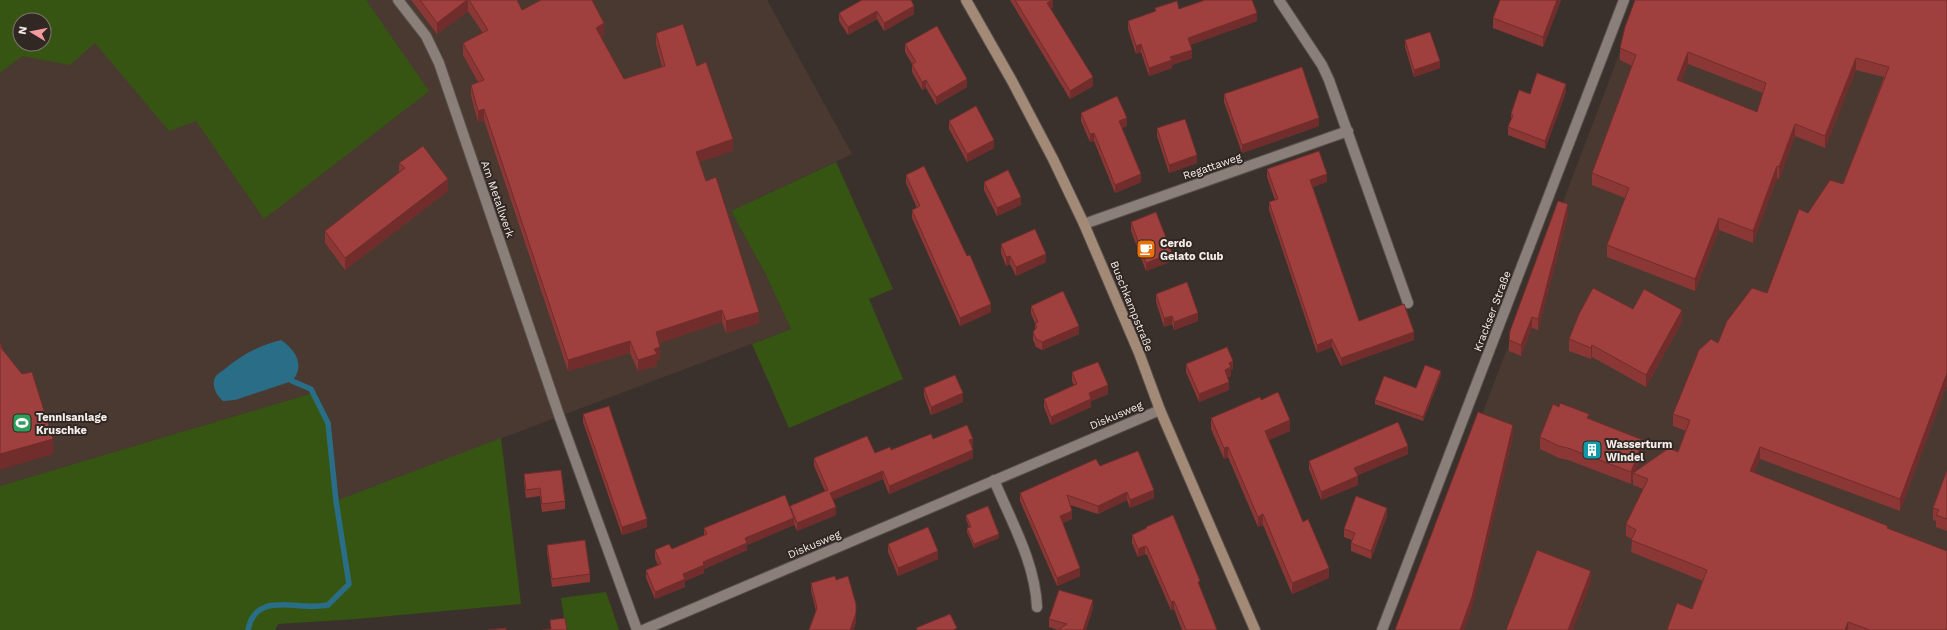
<svg xmlns="http://www.w3.org/2000/svg" width="1947" height="630" font-family="'Work Sans',sans-serif">
<style>
.built{fill:#493931;fill-rule:evenodd}
.green{fill:#375512;fill-rule:evenodd}
.water{fill:#296e86}
.lines{fill:none;stroke-linecap:round;stroke-linejoin:round}
.stream{stroke:#296e86;stroke-width:5.5}
.minor-casing{stroke:#58504c;stroke-width:12}
.tertiary-casing{stroke:#58504c;stroke-width:12}
.secondary-casing{stroke:#58504c;stroke-width:12}
.minor{stroke:#8b7f7a;stroke-width:10}
.tertiary{stroke:#8b7f7a;stroke-width:10}
.secondary{stroke:#a38a77;stroke-width:10}
.wall{fill:#8a3735;fill-rule:evenodd}
.shaded-wall{fill:#702d2b}
.building{fill:#a0403e;stroke:#702d2b;fill-rule:evenodd}
.labels{text-anchor:middle;stroke-width:4;stroke-linejoin:round;paint-order:stroke}
.street-label{font-size:11px;fill:#f3ece9;stroke:#312723}
.poi-label{font-size:11px;font-weight:bold;fill:#f3ece9;stroke:#312723;text-anchor:start}
</style>
<rect width="100%" height="100%" fill="#3b312c"/>
<path class="built" d="M0,0H767L852,154L731,211L765,273L791,329L338,500L330,422L316,392L0,486ZM20,20H44V44H20Z
M1947,0V630H1400L1625,39Z"/>
<path class="green" d="M0,0H366L429,91L264,219L196,121L169,131L95,43L70,65L22,56L0,73ZM20,20H44V44H20Z
M836,162L893,289L869,299L903,379L789,428L752,344L791,329L765,273L731,211Z
M316,392L330,422L338,500L501,438L521,604L356,619L278,624L275,630H0V486Z
M606,592L619,630H566L561,598Z"/>
<path class="water" d="M281,340C295,349 306,366 292,381L235,400L223,401C217,396 210,385 216,376C218,373 223,371 226,368C242,355 260,345 281,340Z"/>
<g class="lines">
<path class="stream" d="M248,630C254,598 283,605 306,606C314,607 321,606 328,605L349,584L336,501L328,423L311,389L292,381"/>
<g class="minor-casing">
<path id="minor" d="M398,0L426,36L439,63L559,415L637,630
M1279,0L1322,65L1329,80L1408,303
M1084,224L1348,131
M994,480C1011,521 1035,562 1037,607
M643,630L1160,410"/>
</g>
<g class="tertiary-casing">
<path id="tertiary" d="M1382,630L1624,0"/>
</g>
<g class="secondary-casing">
<path id="secondary" d="M966,0L1012,81L1053,159L1084,224L1139,353L1160,410L1255,630"/>
</g>
<use href="#minor" class="minor"/>
<use href="#tertiary" class="tertiary"/>
<use href="#secondary" class="secondary"/>
</g>
<path class="wall" d="M411,0H517L522,10L604,35L600,37L624,79L662,67L656,44V33L697,66L733,151L699,162L759,323L726,333L722,322L659,343L660,359L657,360V366L638,371L630,353L568,371L484,120L478,122L471,96V85L478,82L463,55V43L483,33L468,11L437,34Z
M862,0L914,14L884,31L877,19L848,35L839,21V13Z
M1010,0H1053V7L1050,9L1093,86L1070,99Z
M1561,0L1543,47L1493,28V18Z
M1947,0V385L1900,511L1760,459L1754,473L1888,528L1947,630H1667L1692,609L1703,581L1631,552L1632,539L1626,536V524L1643,489L1633,485V477L1631,484L1568,460L1559,458L1540,449V437L1589,418L1643,451L1635,472L1678,452L1686,431L1673,426V414L1718,343L1767,293L1808,213L1843,184L1884,77L1856,70L1825,148L1795,136L1779,179L1777,178L1753,243L1719,230L1695,291L1607,257V245L1625,198L1592,185V173L1632,66L1620,60V48ZM1688,64L1763,93L1757,112L1681,81Z
M1155,8L1179,9L1257,21L1190,45L1192,58L1172,65V68L1149,76L1141,52L1136,54L1128,29V21L1155,12Z
M1405,40L1440,68L1414,77L1405,47Z
M905,44L967,87L936,105L926,88L922,90L912,72V64L905,52Z
M1566,92L1545,149L1508,135V127L1511,122V114L1530,94Z
M1224,94L1319,126L1242,153L1224,102Z
M1081,113L1127,126L1122,128L1141,182L1115,193L1094,141L1090,142L1081,121Z
M949,121L994,148L967,162L949,129Z
M1157,128L1197,163L1169,173L1157,136Z
M399,163L448,191L345,270L325,243V231L399,173Z
M1267,169L1327,182L1313,187L1359,321L1414,340L1341,366L1332,347L1317,353L1269,210V202L1275,200L1267,177Z
M906,175L991,312L960,326L912,218V210L917,208L906,183Z
M984,182L1021,205L997,216L984,190Z
M1568,215L1538,330L1532,328L1521,356L1509,351V340Z
M1131,222L1172,261L1146,271L1131,231Z
M1001,244L1046,262L1016,276L1010,264L1006,266L1001,253Z
M1156,294L1198,321L1174,330L1172,324L1164,327L1156,302Z
M1031,306L1079,334L1042,350L1036,347L1033,340V332L1035,329V323L1031,314Z
M1633,309L1682,322L1646,387L1592,357L1591,359L1569,351V339Z
M1186,364L1233,369L1231,370V376L1228,377L1229,390L1199,402L1186,372Z
M1072,372L1108,394L1091,401V407L1051,425L1044,407V399L1074,385L1072,381Z
M1441,375L1423,421L1375,404V400L1416,388Z
M924,388L963,402L931,415L924,396Z
M1261,400L1290,431L1268,440L1303,522L1329,578L1292,594L1263,525L1258,527L1228,457L1224,459L1211,429V418Z
M583,414L647,527L622,535L583,422Z
M933,439L973,446L971,447L973,458L889,494L883,479L832,500L836,515L797,531L794,524V525L747,545V550L704,569V573L685,581V587L655,599L646,578V570L658,565L655,558V550L672,549L704,535V528L790,507L825,491L814,466V458L875,453Z
M1408,454L1357,475L1358,485L1321,500L1309,469V461Z
M1100,466L1154,498L1130,508L1127,500L1098,514L1070,505L1072,519L1063,523L1080,576L1057,586L1020,501V493Z
M1947,470V531L1936,527V521L1933,520V508Z
M524,474L565,501V509L542,512L540,496L526,498L524,482Z
M966,515L999,538L974,548L967,532V528L969,527L966,519Z
M1387,516L1371,559L1351,551V543L1352,540L1344,537V529Z
M1146,527L1200,588L1217,630H1182L1174,609L1171,610L1147,555L1145,554L1138,557L1132,543V535L1146,528Z
M888,544L938,559L898,576L888,552Z
M547,545L590,574V582L552,587L547,553Z
M836,580L856,604V622L853,630H809L816,611L811,591V583Z
M1093,609L1058,630L1049,627V619Z"/>
<path class="shaded-wall" d="M467,0H468V11L437,34V23Z
M1052,0H1053V7L1047,11V3Z
M1557,0H1561L1543,47V37Z
M914,6V14L884,31V23Z
M877,11V19L848,35V27Z
M1257,13V21L1188,46V38Z
M604,23V35L596,40V28Z
M1141,44V52L1136,54V46Z
M1192,50V58L1172,65V68L1149,76V68L1170,57Z
M1688,52V64L1677,92V80Z
M1856,58V70L1825,148V136Z
M1440,61V68L1414,77V70Z
M1093,77V86L1070,99V91Z
M967,79V87L936,105V97Z
M926,80V88L922,90V82Z
M1566,84V92L1545,149V141Z
M484,109V120L478,122V111Z
M1127,118V126L1119,129V121Z
M1319,118V126L1242,153V145Z
M1795,124V136L1779,179V167Z
M1094,133V141L1090,142V134Z
M733,139V151L696,163V152Z
M994,140V148L967,162V154Z
M1197,155V163L1169,173V165Z
M1777,166V178L1753,243V231Z
M1141,174V182L1115,193V185Z
M1327,174V182L1310,188V180Z
M448,179V191L345,270V258Z
M1021,197V205L997,216V208Z
M1568,204V215L1538,330V319Z
M1719,218V230L1695,291V279Z
M1172,253V261L1146,271V263Z
M1046,254V262L1016,276V267Z
M1010,256V264L1006,266V257Z
M991,304V312L960,326V318Z
M722,310V322L656,344V332Z
M1682,310V322L1646,387V375Z
M759,312V323L726,333V321Z
M1198,313V321L1174,330V322Z
M1172,316V324L1164,327V318Z
M1532,317V328L1521,356V345Z
M1079,326V334L1042,350V342Z
M1414,332V340L1341,366V358Z
M1332,339V347L1317,353V345Z
M630,341V353L568,371V360Z
M1592,345V357L1591,359V348Z
M660,347V359L657,360V366L638,371V360L654,349Z
M1233,361V369L1231,370V376L1225,378V370L1229,363Z
M1441,371V375L1423,421V417Z
M1947,373V385L1900,511V499Z
M1229,382V390L1199,402V394Z
M1108,385V394L1091,401V407L1051,425V417L1089,393Z
M963,393V402L931,415V407Z
M1290,420V431L1265,442V431Z
M1513,425V437L1472,609L1464,630H1460Z
M53,439V454L0,470V454Z
M973,439V446L969,448V440Z
M1643,440V451L1635,474L1633,473V477L1631,484V472Z
M1408,446V454L1354,477V468Z
M1228,447V457L1224,459V448Z
M1760,447V459L1750,483V471Z
M973,450V458L889,494V486Z
M883,471V479L830,501V493Z
M1358,476V485L1321,500V492Z
M1154,490V498L1130,508V500Z
M1127,492V500L1098,514V506Z
M836,507V515L797,531V523Z
M1387,508V516L1371,559V551Z
M1072,511V519L1060,524V516Z
M1263,514V525L1258,527V517Z
M794,518V525L747,545V550L704,569V573L685,581V587L655,599V592L703,562L745,538Z
M647,519V527L622,535V527Z
M999,534V538L974,548V544Z
M1145,546V554L1138,557V549Z
M938,551V559L898,576V568Z
M1080,568V576L1057,586V578Z
M1329,568V578L1292,594V583Z
M1591,571V582L1573,630H1568Z
M1093,600V609L1086,630H1083Z
M1174,601V609L1171,610V602Z
M856,613V622L853,630H850Z
M1848,622V630H1845Z"/>
<path class="building" d="M420,0H467L437,23Z
M469,0H517L522,10L541,0H592L604,23L596,28L624,79L665,66L656,33L683,24L697,66L706,62L733,139L696,152L706,181L716,177L759,312L726,321L722,310L656,332L660,347L654,349L657,354L638,360L630,341L568,360L484,109L478,111L471,85L484,80L463,43L488,30Z
M862,0H911L914,6L884,23L877,11L848,27L839,13Z
M1015,0H1052L1047,3L1093,77L1070,91Z
M1205,0H1252L1257,13L1188,38L1192,50L1170,57L1172,60L1149,68L1141,44L1136,46L1128,21L1156,11L1155,8L1177,1L1179,9Z
M1500,0H1557L1543,37L1493,18Z
M1635,0H1947V373L1900,499L1760,447L1750,471L1888,526L1887,528L1947,551V630H1870L1848,622L1845,630H1667L1677,603L1692,609L1707,570L1631,540L1636,530L1626,524L1648,479L1633,473L1669,448L1678,452L1690,420L1673,414L1699,350L1711,339L1718,343L1727,321L1752,288L1767,293L1799,209L1808,213L1830,180L1843,184L1889,67L1856,58L1825,136L1795,124L1779,167L1777,166L1753,231L1719,218L1695,279L1607,245L1629,188L1592,173L1636,55L1620,48L1625,27ZM1688,52L1766,83L1757,112L1677,80Z
M937,26L967,79L936,97L926,80L922,82L912,64L916,62L905,44Z
M1430,32L1440,61L1414,70L1405,40Z
M1302,67L1319,118L1242,145L1224,94Z
M1537,73L1566,84L1545,141L1508,127L1513,115L1511,114L1519,90L1530,94Z
M1117,96L1127,118L1119,121L1141,174L1115,185L1094,133L1090,134L1081,113Z
M976,106L994,140L967,154L949,121Z
M1185,119L1197,155L1169,165L1157,128Z
M423,146L448,179L345,258L325,231L405,168L399,163Z
M1319,151L1327,174L1310,180L1359,321L1404,304L1414,332L1341,358L1332,339L1317,345L1269,202L1278,199L1267,169Z
M924,166L967,256L970,255L991,304L960,318L912,210L920,206L906,175Z
M1008,170L1021,197L997,208L984,182Z
M1558,201L1568,204L1538,319L1532,317L1521,345L1509,340L1510,331Z
M1156,212L1172,253L1146,263L1131,222Z
M1035,229L1046,254L1016,267L1010,256L1006,257L1001,244Z
M1187,282L1198,313L1174,322L1172,316L1164,318L1156,294Z
M1593,288L1633,309L1644,289L1682,310L1646,375L1592,345L1591,348L1569,339L1579,314Z
M1063,291L1079,326L1042,342L1036,339L1033,332L1037,327L1035,323L1038,322L1031,306Z
M0,341L2,349L22,374L32,372L53,439L0,454Z
M1227,347L1233,361L1229,363L1231,367L1225,370L1229,382L1199,394L1186,364Z
M1098,362L1108,385L1089,393L1091,399L1051,417L1044,399L1077,384L1072,372Z
M1425,365L1441,371L1423,417L1375,400L1384,376L1416,388Z
M955,375L963,393L931,407L924,388Z
M1278,392L1290,420L1265,431L1303,522L1308,519L1329,568L1292,583L1263,514L1258,517L1228,447L1224,448L1211,418L1260,397L1261,400Z
M1560,403L1589,414L1587,418L1643,440L1631,472L1568,448L1559,446L1540,437L1553,404L1559,407Z
M609,406L647,519L622,527L583,414Z
M1478,412L1513,425L1472,597L1460,630H1395Z
M1398,422L1408,446L1354,468L1358,476L1321,492L1309,461Z
M967,425L973,439L969,440L973,450L889,486L883,471L830,493L836,507L797,523L790,506L828,490L814,458L867,436L875,453L890,447L891,450L931,434L933,439Z
M1138,451L1154,490L1130,500L1127,492L1098,506L1067,495L1072,511L1060,516L1080,568L1057,578L1020,493L1096,459L1100,466Z
M561,470L565,501L542,504L540,488L526,490L524,474Z
M1947,470V519L1936,515L1939,510L1933,508Z
M785,495L794,518L745,538L747,543L703,562L704,565L683,574L685,579L655,592L646,570L661,564L655,550L669,544L672,549L707,534L704,528Z
M1356,496L1387,508L1371,551L1351,543L1355,533L1344,529Z
M988,506L999,534L974,544L967,528L971,527L966,515Z
M1173,515L1200,581L1198,582L1217,630H1186L1174,601L1171,602L1147,547L1145,546L1138,549L1132,535L1147,528L1146,527Z
M928,527L938,551L898,568L888,544Z
M585,540L590,574L552,579L547,545Z
M1537,550L1591,571L1568,630H1506Z
M835,576L836,580L848,576L856,604V613L850,630H809L817,608L811,583Z
M1059,590L1093,600L1083,630H1058L1067,624L1049,619Z
M950,614L957,628L953,630H954H917L916,628Z
M565,618L567,630H543L551,629L550,620Z
M506,628V630H488Z"/>
<defs>
<g id="cafe-square" transform="scale(1)"><rect x="-9" y="-9" width="18" height="18" rx="4" fill="#e8710a" stroke="#312723"/><path d="M-5.5-4.5H6V0H3Q3 3.5 0 3.5H-2.5Q-5.5 3.5-5.5 0ZM3-3.2v2h1.7v-2ZM-6 4.5H4V6H-6Z" fill="#fff"/></g>
<g id="stadium-square" transform="scale(1)"><rect x="-9" y="-9" width="18" height="18" rx="4" fill="#2e9e5b" stroke="#312723"/><path d="M0-5a6.5 5 0 1 0 0 10a6.5 5 0 1 0 0-10ZM-3.5-1.8h7v3.6h-7Z" fill="#fff"/></g>
<g id="building-square" transform="scale(1)"><rect x="-9" y="-9" width="18" height="18" rx="4" fill="#0f9aa8" stroke="#312723"/><path d="M-4-6H4V6H1V3H-1V6H-4ZM-2.5-4.3h1.7v1.8h-1.7ZM.8-4.3h1.7v1.8H.8ZM-2.5-1h1.7V.8h-1.7ZM.8-1h1.7V.8H.8Z" fill="#fff"/></g>
</defs>
<g fill-rule="evenodd">
<use href="#cafe-square" x="1146" y="249"/>
<use href="#stadium-square" x="22" y="423"/>
<use href="#building-square" x="1592" y="450"/>
</g>
<g class="labels">
<g class="street-label">
<text transform="translate(1212 166) rotate(-19)" y="4">Regattaweg</text>
<text transform="translate(498 199) rotate(71)" y="4">Am Metallwerk</text>
<text transform="translate(1132 306) rotate(68)" y="4">Buschkampstraße</text>
<text transform="translate(1492 311) rotate(-69)" y="4">Krackser Straße</text>
<text transform="translate(1116 415) rotate(-23)" y="4">Diskusweg</text>
<text transform="translate(814 544) rotate(-23)" y="4">Diskusweg</text>
</g>
<g class="poi-label">
<text x="1160" y="247">Cerdo<tspan x="1160" dy="13">Gelato Club</tspan></text>
<text x="36" y="421">Tennisanlage<tspan x="36" dy="13">Kruschke</tspan></text>
<text x="1606" y="448">Wasserturm<tspan x="1606" dy="13">Windel</tspan></text>
</g>
</g>
<g transform="translate(32 32) rotate(280)"><circle r="19" fill="#312723" stroke="#7f7672"/>
<path d="M0-3L7 15L0 10L-7 15Z" fill="#f49b9f"/>
<text y="-6" font-size="11" font-weight="bold" text-anchor="middle" fill="#f3ece9">N</text>
</g>
</svg>
